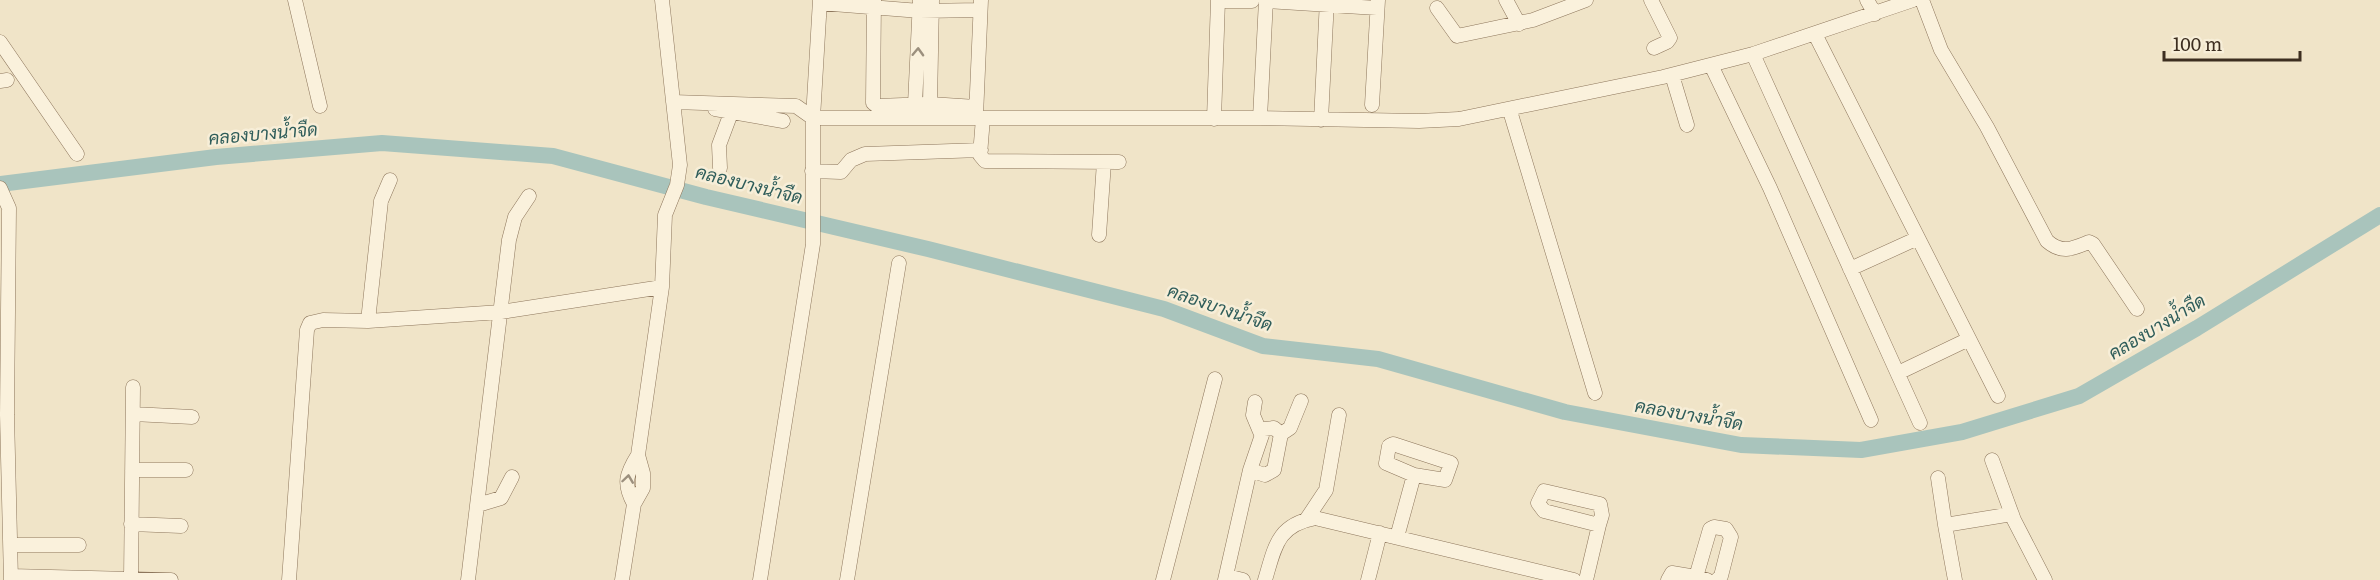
<svg xmlns="http://www.w3.org/2000/svg" width="2380" height="580" font-family="Literata,Sarabun,serif">
<style>
.lines{fill:none;stroke-linecap:round;stroke-linejoin:round}
.river{stroke:#a9c4bc;stroke-width:16}
.minor-casing{stroke:#8d765c;stroke-width:15}
.minor{stroke:#faf1dc;stroke-width:14}
.oneway{stroke:#9c907e}
.labels{text-anchor:middle;stroke-width:5;stroke-linejoin:round;paint-order:stroke}
.water-label{font-size:18px;font-style:italic;fill:#2f5d5a;stroke:#f7eed8}
</style>
<rect width="100%" height="100%" fill="#f0e4c8"/>
<g class="lines">
<path class="river" d="M0,184L216,157L382,143L553,156L706,197L928,249L1164,309L1263,346L1378,359L1565,412L1741,445L1861,450L1962,432L2079,396L2197,328L2380,215"/>
<g class="minor-casing">
<path id="minor" d="M295,0L320,106
M874,0L873,103L877,106L930,104L976,107
M1506,0L1519,24
M1651,0L1670,38L1667,42L1654,48
M1867,0L1875,14
M1922,0L1941,50L1987,127L2047,241C2062,254 2072,249 2089,242L2093,244L2137,309
M1218,1H1252
M1266,1L1377,8
M820,3L920,11L980,10
M1437,8L1457,36L1533,20L1586,0
M1815,34L1998,396
M0,42L77,154
M1753,54L1920,423
M1711,65L1770,188L1871,420
M1672,75L1687,125
M0,81L7,80
M673,102L796,106L813,118H1260L1419,121L1459,119L1663,77L1753,54L1913,0
M915,104L920,0
M930,104L932,0
M1372,105L1378,0
M715,109L783,121
M1510,111L1595,393
M976,116L981,0
M983,118L980,155L985,161L1119,162
M1260,118L1266,0
M1214,119L1218,0
M1321,120L1327,0
M720,168L719,145L731,113
M812,171L841,172L851,160L865,154L981,150
M0,188L9,208L7,415L11,580
M1099,235L1104,162
M1850,269L1918,238
M368,321L381,201L390,180
M1898,373L1969,339
M1255,402L1253,415L1261,434
M133,414L192,417
M1281,434L1274,428L1264,429L1250,470L1265,475L1274,470L1281,434L1290,428L1301,401
M1992,460L2014,520L2045,580
M132,470H186
M1938,478L1945,525
M1544,491L1600,504L1602,515L1599,525L1544,511L1538,503Z
M634,504C623,484 626,474 638,455L662,287L665,215L677,185L680,165L662,0
M478,505L501,498L512,477
M1306,520L1326,490L1339,415
M131,524L181,526
M1397,537L1414,475L1445,480L1451,463L1393,444L1389,446L1386,463L1414,475
M11,545H79
M11,576L171,580
M1227,576L1243,580
M131,580L133,387
M289,580L307,330L310,323L323,320L368,321L501,312L662,287
M468,580L509,240L515,217L529,196
M622,580L634,504L643,488V473L638,455
M760,580L813,244V118L820,0
M847,580L899,263
M1163,580L1215,379
M1225,580L1250,470
M1265,580C1275,547 1277,525 1315,518L1574,580
M1368,580L1380,533
M1586,580L1599,525
M1668,580L1672,573L1696,577
M1707,580L1696,577L1710,529L1714,527L1726,529L1731,537L1721,576L1717,580
M1955,580L1945,525L2012,514"/>
</g>
<use href="#minor" class="minor"/>
</g>
<defs><path id="oneway-chevron" d="M-2-3.5L2.5 0L-2 3.5" fill="none" stroke-width="1.6" stroke-linecap="round" stroke-linejoin="round" transform="scale(1.5)"/></defs>
<g class="oneway">
<use href="#oneway-chevron" transform="translate(918 52) rotate(-88)"/>
<use href="#oneway-chevron" transform="translate(628 479) rotate(-82)"/>
</g>
<g class="labels">
<g class="water-label">
<text transform="translate(263 134) rotate(-5)" y="6">คลองบางน้ำจืด</text>
<text transform="translate(749 185) rotate(14)" y="6">คลองบางน้ำจืด</text>
<text transform="translate(1220 308) rotate(19)" y="6">คลองบางน้ำจืด</text>
<text transform="translate(2157 327) rotate(-31)" y="6">คลองบางน้ำจืด</text>
<text transform="translate(1689 415) rotate(10)" y="6">คลองบางน้ำจืด</text>
</g>
</g>
<path d="M2164 51v9h136v-9" fill="none" stroke="#3d2e20" stroke-width="3"/>
<text x="2173" y="51" font-size="18" fill="#3d2e20" stroke="#f7eed8" stroke-width="4.5" paint-order="stroke">100 m</text>
</svg>
